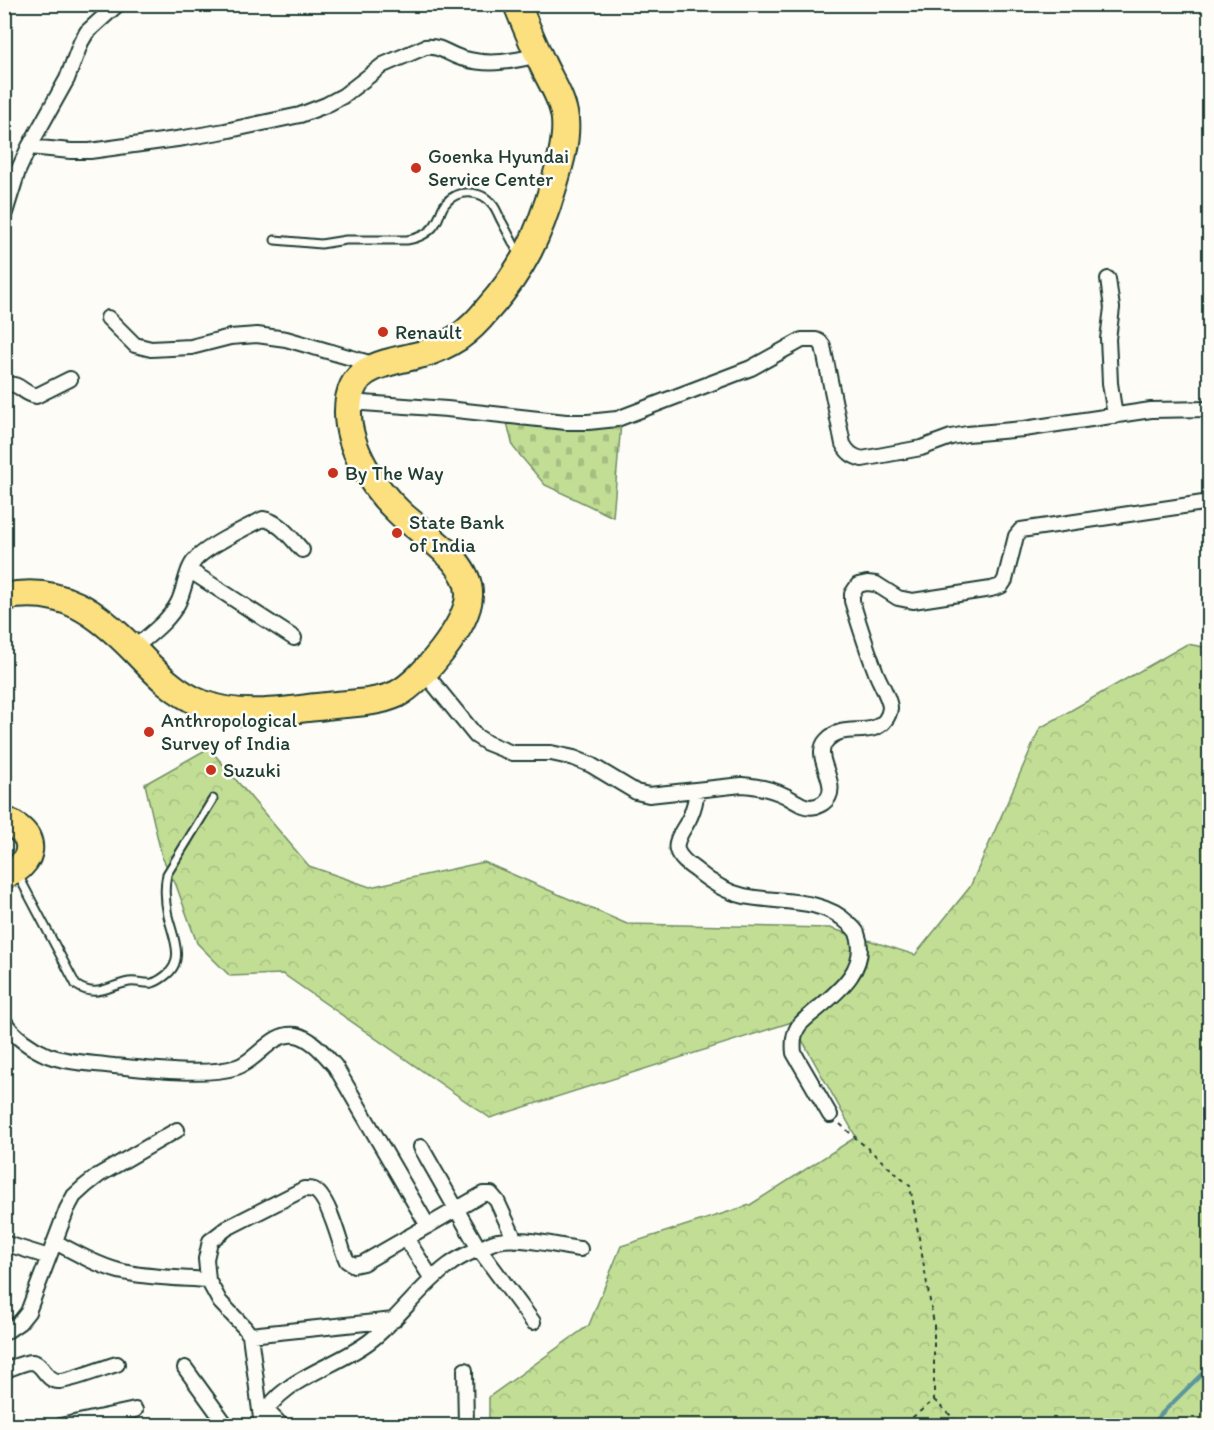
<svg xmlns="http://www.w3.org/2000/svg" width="1214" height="1430" font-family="Itim,sans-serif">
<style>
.forest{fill:url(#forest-crowns);stroke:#708e64;stroke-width:1.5}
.cemetery{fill:url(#cemetery-stones);stroke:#708e64;stroke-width:1.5}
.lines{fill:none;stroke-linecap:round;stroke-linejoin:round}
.stream{stroke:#5c959e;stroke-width:4}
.lane-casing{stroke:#1f3d34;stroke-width:11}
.street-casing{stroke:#1f3d34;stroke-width:18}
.highway-casing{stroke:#1f3d34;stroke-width:30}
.path{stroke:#1f3d34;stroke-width:2;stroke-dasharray:4.5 4.5;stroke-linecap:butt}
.lane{stroke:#fdfcf7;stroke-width:7}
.street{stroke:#fdfcf7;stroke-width:14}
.highway{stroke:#fce080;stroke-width:26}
.poi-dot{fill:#c8321e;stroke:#fdfcf7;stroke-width:2}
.labels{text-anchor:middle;stroke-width:5;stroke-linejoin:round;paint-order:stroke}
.poi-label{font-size:20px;fill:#1f3d34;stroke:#fdfcf7;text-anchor:start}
</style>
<defs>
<pattern id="forest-crowns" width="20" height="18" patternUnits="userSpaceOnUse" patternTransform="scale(1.5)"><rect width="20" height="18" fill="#c2de95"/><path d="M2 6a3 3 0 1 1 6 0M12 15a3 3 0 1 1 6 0" fill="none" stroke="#a6bf81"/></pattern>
<pattern id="cemetery-stones" width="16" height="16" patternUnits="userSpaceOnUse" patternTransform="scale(1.5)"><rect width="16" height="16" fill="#c2de95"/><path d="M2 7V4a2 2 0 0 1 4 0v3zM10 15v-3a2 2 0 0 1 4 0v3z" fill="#a6bf81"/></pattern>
</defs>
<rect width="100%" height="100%" fill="#fdfcf7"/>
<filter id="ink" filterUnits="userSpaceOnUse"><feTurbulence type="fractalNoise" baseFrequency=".0167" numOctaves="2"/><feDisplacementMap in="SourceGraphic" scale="12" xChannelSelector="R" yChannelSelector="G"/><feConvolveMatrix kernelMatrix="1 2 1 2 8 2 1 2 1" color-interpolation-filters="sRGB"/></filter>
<g filter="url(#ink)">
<path class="forest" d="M1187,644L1209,648V1425H489V1397L589,1325L621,1246L750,1205L856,1137L792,1022L490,1118L283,974L230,976L197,943L176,885L162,857L145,784L209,748L309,866L370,887L484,862L627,924L830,928L915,955L970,887L1040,728Z"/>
<path class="cemetery" d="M506,418L621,423L613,517L545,485L513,447Z"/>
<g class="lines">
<path class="stream" d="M1149,1426L1210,1366"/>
<g class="lane-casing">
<path id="lane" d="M275,240L321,244L346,240H407C419,238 431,233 437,221C440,216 441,209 445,204C457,189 481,189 493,205C497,210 499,217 502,222C508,233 514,244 519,255
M17,873L76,985C97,999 107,986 129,982C137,981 145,984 152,983C157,982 161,979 165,976C186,961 173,937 168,916C165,902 164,888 167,874L213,799"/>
</g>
<g class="street-casing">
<path id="street" d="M29,147L71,151H90L184,138L225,131L300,115L326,105L343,96L383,65L425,47C441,45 450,56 465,59C490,66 514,61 539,55
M4,216L18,171L29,147L67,79L81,42L87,32L99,21L118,4
M1108,279L1112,308L1108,339L1109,359L1110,383L1115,416
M108,318L135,345L151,349L191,347L230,337L257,335L286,339L376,365
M4,384C22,383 21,393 36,396L70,379
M349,402L447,409L566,422H588L617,419L751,368L802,340H816L820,342L823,346L843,444C848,453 852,456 862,459L921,448L951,437L967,434L1024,429L1151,410L1210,409
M189,570L294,638
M133,649C149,635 168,622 178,603C185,589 186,570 195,560C207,546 245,528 263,519C279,521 292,539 302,550
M424,672L476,736L487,743L512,753H551L574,758L591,765L636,792L649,795L742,785C758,786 772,789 786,796C791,799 796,802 802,805C809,808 817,807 823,803C841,790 821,767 822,752C822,747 824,743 827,740C839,726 859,733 874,728C883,725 889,717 890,708C890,698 878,680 875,670C866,647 859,624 852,601V594L858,585L867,583L876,584L898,598L913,601L991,589L1001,586L1005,580L1016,536L1021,530L1210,502
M697,790C696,800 694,808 690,817C686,827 674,839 677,850C680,859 689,865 696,870C709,881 726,892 744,896C777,903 822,897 848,923C851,926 855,929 857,933C870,967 838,992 815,1011C809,1016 802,1021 798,1027C793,1035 793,1044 794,1053L830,1115
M4,1021C13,1036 31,1048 47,1055C68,1063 92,1063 114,1066C148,1069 206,1077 237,1067C258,1060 272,1031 296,1035C312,1038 325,1055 335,1066L428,1226
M421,1147L479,1249L533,1322
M406,1238L432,1279
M55,1242C76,1253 97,1265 119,1271C146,1278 181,1278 208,1280
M4,1243L49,1257
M4,1333L20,1322L28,1312L67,1209L74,1196L85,1186L99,1175L177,1130
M250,1335L394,1320
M185,1368L227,1426
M465,1370L466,1426
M4,1371C12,1368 23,1362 32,1362C43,1363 45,1380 58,1381C68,1382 105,1367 117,1364
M267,1411L282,1426
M261,1418L250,1335L244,1327L220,1302L208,1280L206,1259L210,1241L227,1228L304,1189C307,1189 311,1189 314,1190C328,1196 339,1240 344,1254L347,1261L354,1265L363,1263L483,1194H491L497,1201L515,1240
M260,1421C280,1378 335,1368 370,1341C399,1319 419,1287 449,1265C459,1257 469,1253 481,1248C486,1246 492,1242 498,1241C518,1236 558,1246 580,1249
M60,1426L135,1410"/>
</g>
<g class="highway-casing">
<path id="highway" d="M4,597C62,585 98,613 136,652C156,673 176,694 203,704C243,719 285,710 326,706C349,703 375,704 397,694C422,681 468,625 469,596C471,561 423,535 400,513C374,489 347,447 348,411C348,395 353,380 367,371C384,361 405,359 423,354C436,350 448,344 459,337C469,330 479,320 487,310C523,270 539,235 554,184C560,164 567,140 565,119C563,100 551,82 543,65C534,45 525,25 517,4
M4,820C13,824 23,830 27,838C35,855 20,871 4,875"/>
</g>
<path class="path" d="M840,1124L910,1186L934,1324V1400L902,1426
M934,1400L962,1426"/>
<use href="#lane" class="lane"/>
<use href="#street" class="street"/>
<use href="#highway" class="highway"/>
</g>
</g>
<g class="poi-dot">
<circle cx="416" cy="168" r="6"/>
<circle cx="383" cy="332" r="6"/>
<circle cx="333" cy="473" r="6"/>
<circle cx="397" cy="533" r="6"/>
<circle cx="149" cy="732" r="6"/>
<circle cx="211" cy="770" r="6"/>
</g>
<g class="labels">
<g class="poi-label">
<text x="428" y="163">Goenka Hyundai<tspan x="428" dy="23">Service Center</tspan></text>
<text x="395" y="339">Renault</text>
<text x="345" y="480">By The Way</text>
<text x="409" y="529">State Bank<tspan x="409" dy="23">of India</tspan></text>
<text x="161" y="727">Anthropological<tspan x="161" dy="23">Survey of India</tspan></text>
<text x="223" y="777">Suzuki</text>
</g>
</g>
<rect width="1214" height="1430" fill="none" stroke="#fdfcf7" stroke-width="24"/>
<rect x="12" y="12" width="1190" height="1406" fill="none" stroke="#1f3d34" stroke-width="2" filter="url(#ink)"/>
</svg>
